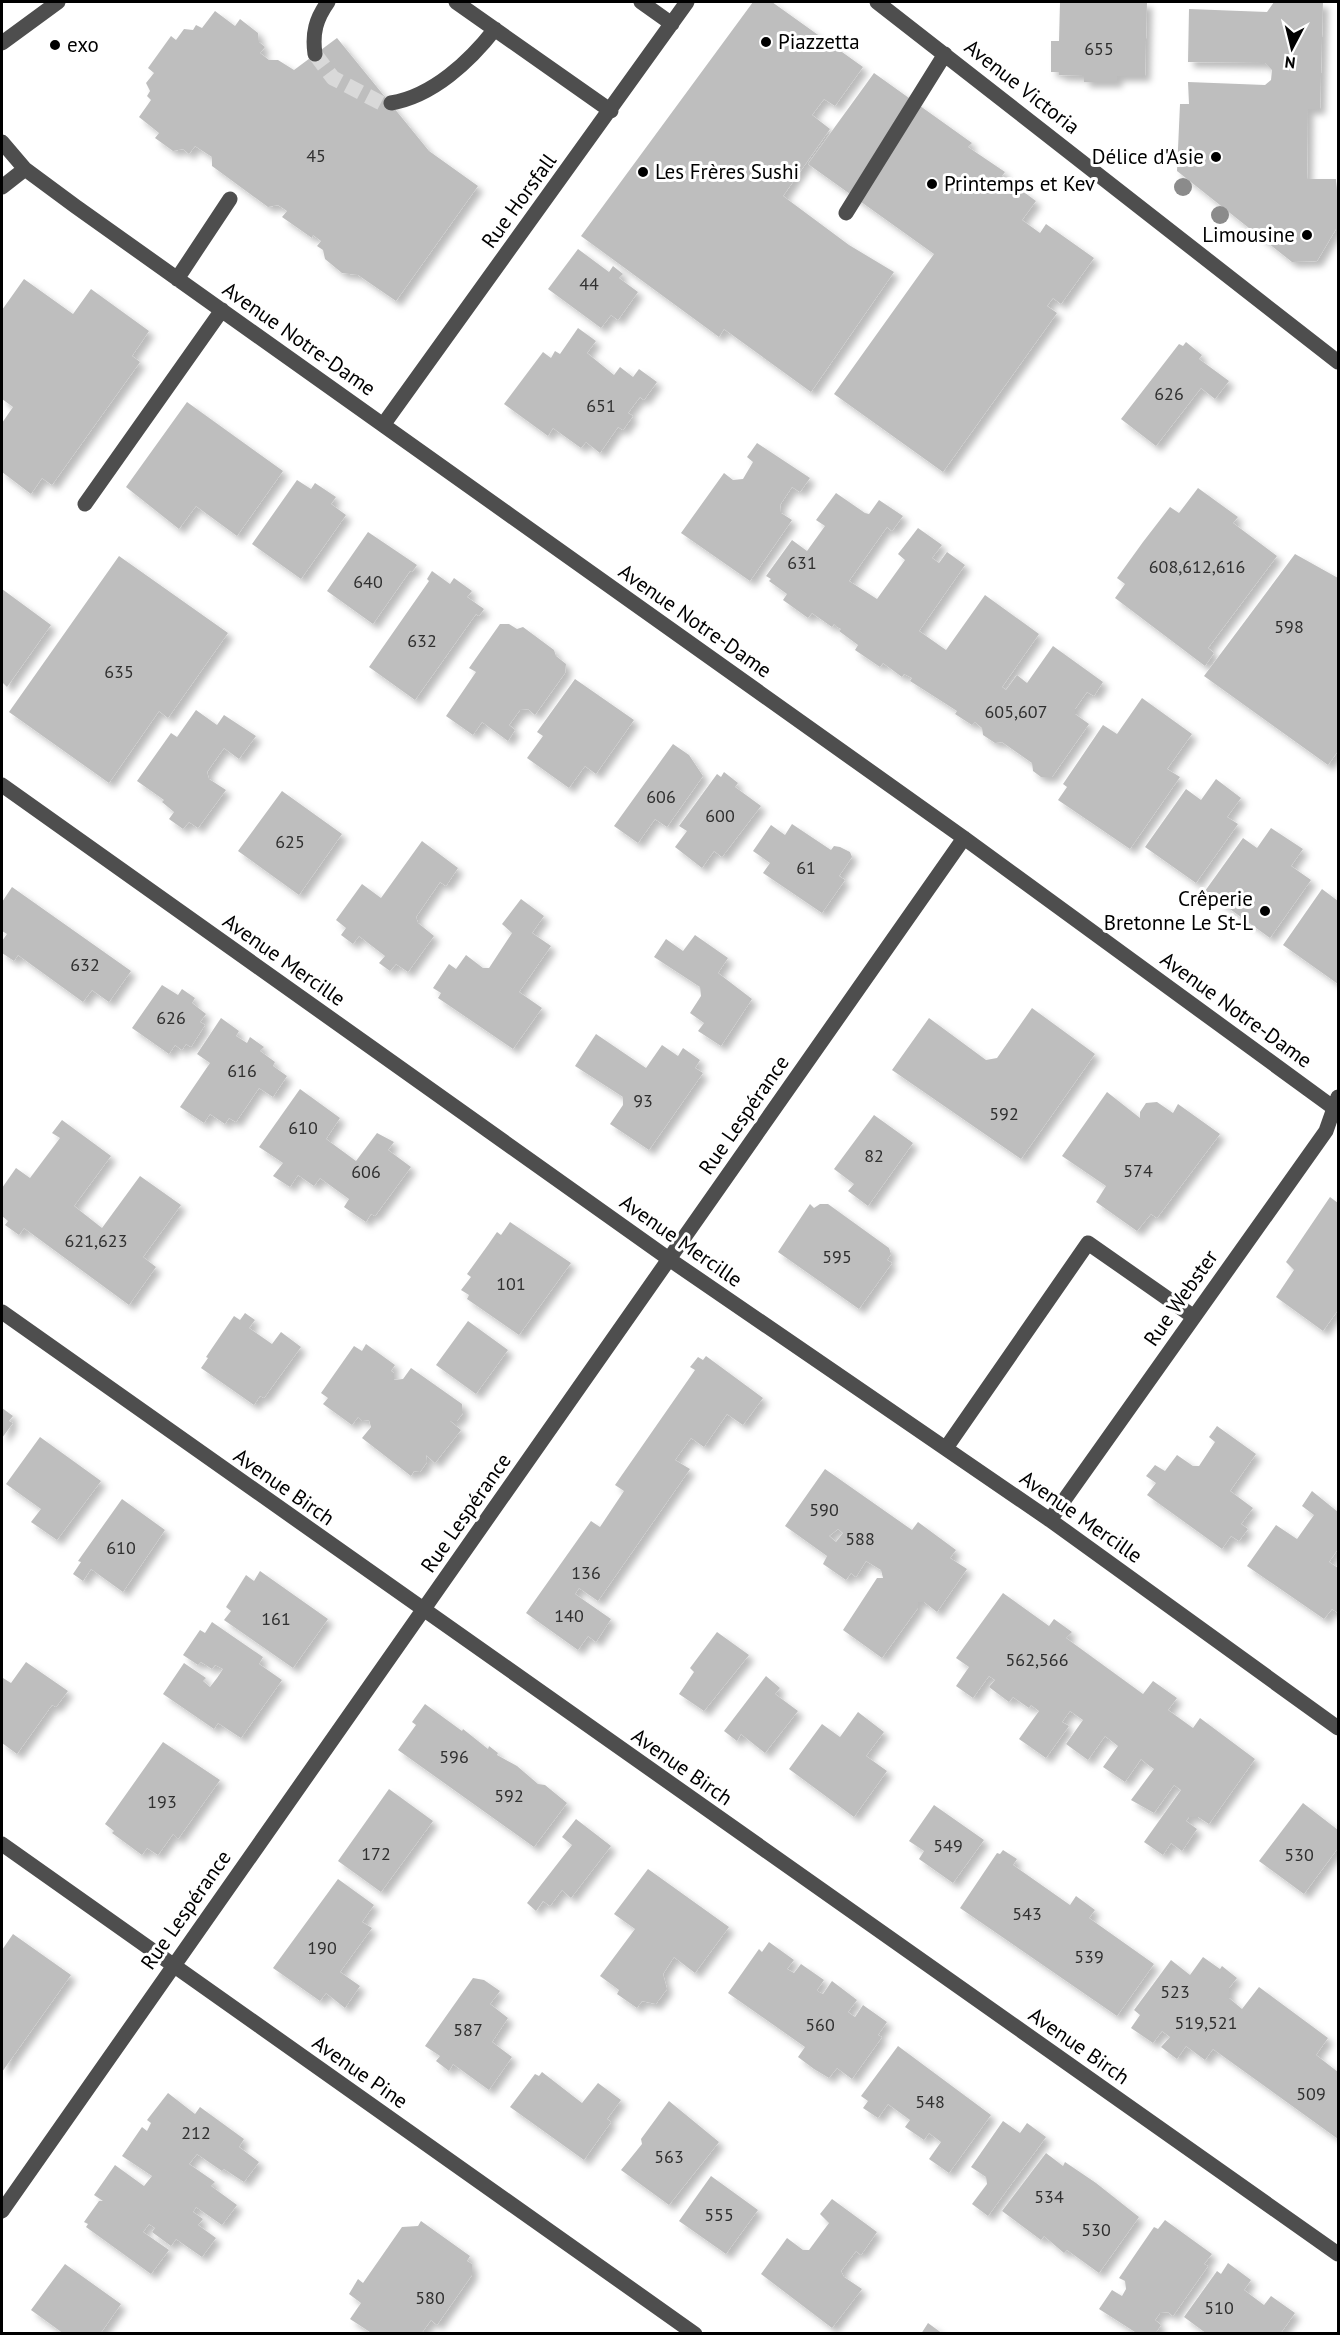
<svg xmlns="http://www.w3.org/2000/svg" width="1340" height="2335" font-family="'PT Sans',sans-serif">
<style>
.building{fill:#bebebe;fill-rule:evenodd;filter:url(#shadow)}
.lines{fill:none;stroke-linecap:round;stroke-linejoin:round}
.minor-tunnel{stroke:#d9d9d9;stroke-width:15;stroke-dasharray:15 8;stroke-linecap:butt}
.minor{stroke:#4e4e4e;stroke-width:15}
.tree{fill:#8b8b8b}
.poi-dot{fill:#000;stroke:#fff;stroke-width:2}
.labels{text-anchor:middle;stroke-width:6;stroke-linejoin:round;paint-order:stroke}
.number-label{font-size:18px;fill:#303030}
.poi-label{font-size:21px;fill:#000;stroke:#fff;text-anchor:start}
.street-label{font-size:21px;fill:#000;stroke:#fff}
</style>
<defs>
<filter id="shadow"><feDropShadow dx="5.5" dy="5.5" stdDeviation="3" flood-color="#0004"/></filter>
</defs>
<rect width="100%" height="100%" fill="#fff"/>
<path class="building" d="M753,2H772L863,67L835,106L824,99L812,115L830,129L783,196L849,245L894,272L811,392L724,329L719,337L581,236Z
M1060,2H1147L1145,76H1117V82H1084V76L1059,75V72H1051V41H1059Z
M1274,2H1323L1320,109H1308L1307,179H1336V229L1317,261L1292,262L1177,171L1180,104H1189L1188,82L1265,85L1271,80L1272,70L1265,63L1188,62L1189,9L1267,12Z
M215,11L235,26L240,19L258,33L259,42L265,47L260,53L269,60H278L294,70L337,38L429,151L478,186L396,301L358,275L342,273L325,259L323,250L317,246L321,241L313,235L312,238L282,217L287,211L278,205L268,207L212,166V157L195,146L189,154L183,149L173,151L155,138L159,133L139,117L151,100L147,96L150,91L146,83L154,73L148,68L171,36L176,40L184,29L193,30L196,25L202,28Z
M874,73L972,143L968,147L1005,172L1002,176L1036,201L1022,220L1040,233L1046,224L1094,258L1061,304L1053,298L1047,306L1057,313L943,472L834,394L934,254L808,164Z
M578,249L609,272L613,266L623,274L619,278L638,292L618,320L611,315L601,328L548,289Z
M24,279L73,314L91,289L149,331L132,356L140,362L52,485L42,478L31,494L2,472V423L13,407L2,399V310Z
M578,328L596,341L587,353L614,375L620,367L633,377L639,369L657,382L644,400L640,397L628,413L633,416L623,430L618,427L600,453L586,442L581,448L553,428L548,436L504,404L543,352L551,358L555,351L560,354Z
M1186,342L1202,355L1199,359L1229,381L1215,399L1201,388L1156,446L1121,419L1179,344L1183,346Z
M187,402L283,471L237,536L196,506L179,529L126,487Z
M757,443L810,478L800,492L792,487L780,505L781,513L792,520L750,581L681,533L724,473L733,480L743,479L753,462L747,457Z
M297,480L311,489L315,483L336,497L331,504L346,515L301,579L252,544Z
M1198,488L1238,517L1233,523L1277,556L1208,648L1214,653L1205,666L1115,598L1125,584L1117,578L1143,542L1170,507L1179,513Z
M836,493L865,513L869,514L879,500L903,516L892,531L887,527L849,581L877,599L905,560L898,554L918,528L942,545L932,558L939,563L947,552L965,565L919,631L946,650L985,595L1039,634L1002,687L1006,690L1017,675L1027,683L1053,646L1103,682L1094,696L1087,692L1075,709V714L1089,724L1052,777H1041L1033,771L1032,763L1002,742L995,743L983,735L982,728L975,722L972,725L955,714L957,711L910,681L912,678L904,674L902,677L883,663L880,667L855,650L858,645L839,631L841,629L837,627L834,624L832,627L812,613L808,618L783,600L787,594L769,581L771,579L766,576L792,540L807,551L825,526L816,520Z
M368,532L417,565L412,572L410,571L373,624L327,591Z
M1295,554L1338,578V751L1328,765L1204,676Z
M119,556L228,633L168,718L159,711L109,783L9,712Z
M432,571L450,584L454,578L472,591L467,597L484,609L479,616L476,614L415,700L369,667L429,581L427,579Z
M2,589L51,625L7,687L2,682Z
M500,624H509L517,629L523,627L554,650L556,656L566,664L565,673L535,715L528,709L520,710L509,725L515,730L508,741L482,722L473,735L446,716L476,672L469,668Z
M575,679L634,720L596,774L585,766L569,788L527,758L543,736L537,732Z
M1142,698L1192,734L1167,769L1180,777L1130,849L1058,800L1067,787L1063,784L1103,725L1117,734Z
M196,710L217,725L224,715L256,736L239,759L224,748L207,772L209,779L226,790L198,828L189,822L183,829L169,819L174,812L162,802L164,800L137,781L171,733L177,737Z
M673,744L689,755L703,776L667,827L655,819L638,843L614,826Z
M724,772L738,783L735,787L761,806L722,857L714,851L702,868L675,847L687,831L679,826L717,774L721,777Z
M1216,779L1241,798L1227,817L1238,824L1196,883L1145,847L1186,789L1201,800Z
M282,791L342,834L299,895L238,851Z
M792,824L831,850L834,846L840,847L850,852L852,857L839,876L845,880L822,913L763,873L770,863L753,851L771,825L785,835Z
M1271,828L1303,849L1291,866L1311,880L1270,938L1205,891L1243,838L1257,848Z
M422,841L458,868L446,886L440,882L416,917L418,923L434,936L408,972L396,964L390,971L379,963L385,956L359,936L353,944L341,935L346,928L336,920L362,884L381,898Z
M12,887L131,971L109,1002L92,990L83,1002L18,955L14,961L2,953V941L7,934L2,931V902Z
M1322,889L1338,901V984L1283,945Z
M521,899L544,916L532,933L551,946L519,992L542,1008L513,1049L438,998L441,993L433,988L449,964L456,969L466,955L483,968H489L512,933L502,924Z
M695,935L728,958L718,973L752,999L721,1046L698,1031L704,1023L690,1013L701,996L700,987L654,957L666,939L683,951Z
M162,985L178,995L182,989L195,998L192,1003L206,1014L200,1022L205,1025L191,1047L186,1044L182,1050L175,1045L169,1054L132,1028Z
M1032,1008L1095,1054L1021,1159L892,1070L929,1018L986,1060L997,1058Z
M221,1018L239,1031L236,1036L247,1043L250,1037L264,1047L260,1051L275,1062L273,1066L287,1076L273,1097L259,1088L236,1122L229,1118L225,1124L210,1114L204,1123L180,1107L210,1063L197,1054Z
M596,1034L646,1068L662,1045L678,1056L683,1048L700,1060L695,1068L703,1073L649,1150L610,1124L623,1105V1097L575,1066Z
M300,1089L340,1118L326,1139L356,1161L377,1133L394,1142L388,1150L411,1167L375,1216L371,1214L366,1222L344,1207L349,1199L320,1178L314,1186L298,1175L290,1187L273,1176L283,1163L259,1147Z
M1107,1092L1140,1118V1112L1146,1103L1157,1102L1173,1113L1178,1104L1220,1134L1157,1218L1151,1214L1137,1231L1096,1202L1106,1186L1062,1156Z
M874,1115L913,1143L868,1206L848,1191L854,1184L834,1169Z
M62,1120L111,1156L74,1206L102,1228L140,1176L181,1205L143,1257L156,1267L129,1305L24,1228L19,1235L5,1225L8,1221L2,1216V1188L16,1168L30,1178L60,1138L52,1133Z
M1330,1197L1338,1203V1310L1323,1331L1276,1297L1294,1270L1286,1262Z
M810,1204L814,1208L820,1204H828L889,1248L891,1254L887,1260L892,1263L859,1309L778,1252Z
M510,1222L571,1263L519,1335L467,1299L469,1295L461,1290L471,1277L467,1274L488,1245L497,1232L501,1235Z
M245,1313L255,1320L249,1328L272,1344L281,1332L301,1347L264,1398L260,1396L254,1405L201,1368L208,1358L206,1357L234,1316L240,1320Z
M468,1321L508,1350L476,1394L436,1365Z
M366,1344L395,1365L391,1371L394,1373V1380L403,1379L411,1368L462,1404L463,1413L457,1421H450L461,1430L435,1463L426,1455L427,1462L420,1472L414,1471L411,1476L362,1438L371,1427L369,1420L362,1421L358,1417L352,1425L323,1404L328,1398L321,1393L354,1346L362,1351Z
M706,1356L763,1398L743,1425L727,1414L704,1447L691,1438L675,1460L690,1469L598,1601L579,1588L575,1594L611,1619L596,1642L588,1636L578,1650L526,1613L591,1521L600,1527L624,1491L615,1485L695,1370L690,1367L698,1357L703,1360Z
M2,1408L13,1416L9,1421L13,1423L2,1438Z
M1217,1426L1256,1454L1230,1491L1253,1508L1241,1524L1248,1529L1239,1541L1231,1536L1222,1549L1147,1495L1156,1483L1146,1476L1155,1465L1165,1471L1177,1455L1193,1466H1199L1215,1442L1209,1437Z
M40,1437L101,1481L57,1540L31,1522L41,1509L6,1484Z
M825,1469L912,1530L918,1522L956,1550L950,1558L967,1569L937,1612L924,1602H918V1608L882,1658L843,1630L877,1578H883L881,1570L866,1561L856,1577L851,1573L846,1580L823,1564L827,1556L785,1526ZM838,1529L843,1533L836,1542L829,1536Z
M1312,1491L1338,1512V1549L1329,1562L1338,1568V1613L1332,1609L1324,1619L1247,1566L1276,1525L1297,1539L1314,1515L1302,1506Z
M122,1499L165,1530L123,1592L91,1569L83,1581L73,1574L81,1562L78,1561Z
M260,1571L328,1619L293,1668L224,1620L231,1611L226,1607L246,1575L254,1581Z
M1003,1593L1049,1626L1054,1619L1072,1632L1066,1638L1143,1694L1153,1681L1177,1698L1168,1710L1193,1728L1200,1718L1255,1759L1209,1824L1198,1817H1189L1186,1821L1197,1829L1182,1851L1171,1843L1163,1855L1144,1842L1181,1790L1174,1785L1154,1813L1131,1800L1154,1769L1147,1764L1141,1759L1125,1782L1103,1767L1118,1746L1105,1736L1088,1760L1066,1744L1083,1720L1070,1711L1062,1722L1069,1726L1046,1758L1019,1739L1039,1711L1031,1705L1029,1708L1013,1697L1009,1702L989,1687L995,1680L989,1676L973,1698L956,1686L969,1667L956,1658Z
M212,1622L263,1657L259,1664L282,1680L241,1738L218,1723L214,1729L163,1694L184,1663L206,1678L203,1681L210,1687L217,1678L223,1669L215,1665L212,1669L201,1662L198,1665L183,1655L200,1630L205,1633Z
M717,1632L749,1655L704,1711L679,1694L694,1672L690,1668Z
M26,1662L68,1691L56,1707L52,1705L17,1754L2,1743V1680L3,1678L11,1683Z
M766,1676L780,1688L775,1694L798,1711L765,1753L741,1734L737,1741L724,1731Z
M425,1704L462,1731L463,1729L488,1749L489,1746L498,1753L497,1755L517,1766L538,1784L545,1785L567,1803L534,1847L398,1750L416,1725L412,1722Z
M858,1712L884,1732L866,1756L887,1771L854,1817L789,1769L822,1724L840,1737Z
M163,1742L220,1780L178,1839L173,1834L158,1855L147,1848L142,1855L112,1833L114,1831L105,1824Z
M389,1789L433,1821L381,1892L338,1861Z
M1303,1803L1338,1830V1848L1304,1894L1259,1861Z
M934,1805L984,1840L953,1883L919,1859L924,1851L909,1841Z
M576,1819L611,1846L571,1898L562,1890L550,1906L543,1901L536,1911L527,1903L572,1845L562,1837Z
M1003,1850L1017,1859L1013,1865L1070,1905L1076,1896L1095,1910L1089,1918L1154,1964L1117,2016L960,1908L997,1853L1000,1854Z
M648,1869L729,1927L695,1973L674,1957L663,1974L667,1989L656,2004L642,2001L637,2008L617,1994L619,1990L600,1976L635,1929L614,1914Z
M338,1879L374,1905L362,1922L372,1928L340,1972L360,1986L345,2008L326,1993L320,2001L273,1968Z
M13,1934L71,1975L2,2072V1950Z
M769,1942L794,1960L787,1969L794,1973L801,1964L824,1980L817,1990L819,1992L823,1994L832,1981L857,2000L848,2012L852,2015L855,2017L863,2005L887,2022L878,2035L882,2037L852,2079L837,2068L829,2078L814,2069L798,2057L805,2047L728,1993L759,1949L762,1952Z
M1203,1957L1220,1969L1222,1966L1237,1978L1229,1988V1998L1242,2009L1259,1987L1328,2038L1316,2055L1338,2072V2139L1213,2049L1205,2060L1186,2046L1177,2059L1161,2047L1170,2037L1162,2031L1153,2043L1131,2028L1140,2015L1134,2010L1171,1960L1190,1975Z
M473,1978L484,1980L500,1991L490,2004L508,2018L492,2042L512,2057L489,2090L453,2064L449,2071L436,2061L440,2056L425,2046Z
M898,2046L991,2115L949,2173L929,2159L941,2142L929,2133L924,2140L905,2127L910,2120L888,2104L878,2118L863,2108L868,2101L861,2096Z
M542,2072L582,2103L598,2083L621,2100L607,2119L611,2122L584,2160L510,2107L535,2074L539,2076Z
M168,2093L195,2114L200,2107L244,2139L239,2147L259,2162L244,2182L224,2169L222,2171L197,2154L189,2164L215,2182L211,2186L237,2205L222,2225L196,2207L193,2212L203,2219L198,2225L216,2238L202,2257L176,2239L171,2246L152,2232L155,2228L149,2224L143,2232L169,2250L151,2274L86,2227L88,2224L84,2222L99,2201H103L94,2195L115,2165L144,2186L152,2176L122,2156L142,2127L147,2131L151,2123L147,2120Z
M669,2101L719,2142L669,2205L621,2170L642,2144L641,2139Z
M1003,2121L1020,2133L1027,2123L1046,2137L988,2216L972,2204L987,2184L986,2177L971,2167Z
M1046,2153L1063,2166L1065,2162L1096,2183L1139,2217L1099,2273L1067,2250L1064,2253L1044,2236L1041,2240L1002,2211Z
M711,2176L758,2210L726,2254L679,2221Z
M832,2199L877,2232L861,2255L856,2251L841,2271L844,2277L862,2289L832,2328L761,2274L787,2238L803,2250H809L829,2223L820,2214Z
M1165,2220L1212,2254L1204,2264L1208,2266L1173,2316L1168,2312L1160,2313L1155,2320L1161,2325L1155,2334H1138L1099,2309L1112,2290L1122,2296L1126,2289L1125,2281L1119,2278L1154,2227L1158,2229Z
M421,2221L470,2256L467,2261L472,2264V2275L437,2325L431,2320L421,2334H373L350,2319L361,2303L349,2294L358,2279L363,2283L402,2227L418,2226Z
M1228,2263L1251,2280L1244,2290L1264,2305L1271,2296L1295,2313L1280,2334H1207L1184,2317L1217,2271L1221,2274Z
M65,2264L121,2304L100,2334H64L31,2310Z
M928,2323L943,2334H921Z"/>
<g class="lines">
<path class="minor-tunnel" d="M315,54L333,78L383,104L391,103"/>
<path class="minor" d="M456,2L611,111
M641,2L672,24
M877,2L1338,362
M2,43L58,2
M315,54C312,33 316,19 328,2
M391,103C433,96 470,61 495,29
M2,142L25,169L75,206L964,838L1338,1111
M2,187L25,169
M846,213L945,54
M177,279L230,199
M383,425L687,2
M85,504L222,310
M2,785L669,1259L1050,1520L1338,1728
M2,1312L1338,2254
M946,1448L1088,1243L1194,1317
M1050,1520L1326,1131L1338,1097
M2,1844L695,2334
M2,2211L964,838"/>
</g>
<g class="tree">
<circle cx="1183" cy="187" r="9"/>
<circle cx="1220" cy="215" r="9"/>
</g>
<g class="poi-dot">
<circle cx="766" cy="42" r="6"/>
<circle cx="55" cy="45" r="6"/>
<circle cx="1216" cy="157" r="6"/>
<circle cx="643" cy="172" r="6"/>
<circle cx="932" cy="184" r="6"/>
<circle cx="1307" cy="235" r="6"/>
<circle cx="1265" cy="911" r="6"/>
</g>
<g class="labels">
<g class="number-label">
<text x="1099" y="55">655</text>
<text x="316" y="162">45</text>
<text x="589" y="290">44</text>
<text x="1169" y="400">626</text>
<text x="601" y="412">651</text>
<text x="802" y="569">631</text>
<text x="1197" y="573">608,612,616</text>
<text x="368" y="588">640</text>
<text x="1289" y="633">598</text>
<text x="422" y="647">632</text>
<text x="119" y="678">635</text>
<text x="1016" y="718">605,607</text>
<text x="661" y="803">606</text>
<text x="720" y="822">600</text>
<text x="290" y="848">625</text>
<text x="806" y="874">61</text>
<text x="85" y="971">632</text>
<text x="171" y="1024">626</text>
<text x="242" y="1077">616</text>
<text x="643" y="1107">93</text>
<text x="1004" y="1120">592</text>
<text x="303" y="1134">610</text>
<text x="874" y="1162">82</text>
<text x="1138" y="1177">574</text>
<text x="366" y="1178">606</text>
<text x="96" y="1247">621,623</text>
<text x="837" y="1263">595</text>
<text x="511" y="1290">101</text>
<text x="824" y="1516">590</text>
<text x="860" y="1545">588</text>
<text x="121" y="1554">610</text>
<text x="586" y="1579">136</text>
<text x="569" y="1622">140</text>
<text x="276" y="1625">161</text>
<text x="1037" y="1666">562,566</text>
<text x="454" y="1763">596</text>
<text x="509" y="1802">592</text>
<text x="162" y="1808">193</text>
<text x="948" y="1852">549</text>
<text x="376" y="1860">172</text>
<text x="1299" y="1861">530</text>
<text x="1027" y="1920">543</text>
<text x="322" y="1954">190</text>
<text x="1089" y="1963">539</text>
<text x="1175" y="1998">523</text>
<text x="1206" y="2029">519,521</text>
<text x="820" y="2031">560</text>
<text x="468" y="2036">587</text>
<text x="1311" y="2100">509</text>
<text x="930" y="2108">548</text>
<text x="196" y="2139">212</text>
<text x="669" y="2163">563</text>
<text x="1049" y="2203">534</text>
<text x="719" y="2221">555</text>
<text x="1096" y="2236">530</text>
<text x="430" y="2304">580</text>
<text x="1219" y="2314">510</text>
</g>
<g class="poi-label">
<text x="778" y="49">Piazzetta</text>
<text x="67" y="52">exo</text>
<text x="1204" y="164" text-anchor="end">Délice d'Asie</text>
<text x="655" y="179">Les Frères Sushi</text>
<text x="944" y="191">Printemps et Kev</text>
<text x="1295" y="242" text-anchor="end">Limousine</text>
<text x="1253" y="906" text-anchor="end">Crêperie<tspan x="1253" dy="24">Bretonne Le St-L</tspan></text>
</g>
<g class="street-label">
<text transform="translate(1022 87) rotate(38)" y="7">Avenue Victoria</text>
<text transform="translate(519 201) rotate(-54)" y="7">Rue Horsfall</text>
<text transform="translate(299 339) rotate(35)" y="7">Avenue Notre-Dame</text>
<text transform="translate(695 621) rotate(35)" y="7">Avenue Notre-Dame</text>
<text transform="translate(284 960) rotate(35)" y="7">Avenue Mercille</text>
<text transform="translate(1236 1010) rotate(36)" y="7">Avenue Notre-Dame</text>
<text transform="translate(744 1115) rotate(-55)" y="7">Rue Lespérance</text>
<text transform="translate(681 1241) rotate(35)" y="7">Avenue Mercille</text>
<text transform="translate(1181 1298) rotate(-55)" y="7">Rue Webster</text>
<text transform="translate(284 1487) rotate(35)" y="7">Avenue Birch</text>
<text transform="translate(466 1513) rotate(-55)" y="7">Rue Lespérance</text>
<text transform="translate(1081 1517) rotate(35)" y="7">Avenue Mercille</text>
<text transform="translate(682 1767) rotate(35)" y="7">Avenue Birch</text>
<text transform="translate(186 1910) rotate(-55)" y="7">Rue Lespérance</text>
<text transform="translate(1079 2046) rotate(35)" y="7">Avenue Birch</text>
<text transform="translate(360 2072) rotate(35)" y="7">Avenue Pine</text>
</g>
</g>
<rect width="1340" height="2335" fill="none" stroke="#000000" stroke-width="6"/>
<g transform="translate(1292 48) rotate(187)" stroke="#ffffff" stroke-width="4.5" paint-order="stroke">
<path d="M0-4.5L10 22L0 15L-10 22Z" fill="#000000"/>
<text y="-9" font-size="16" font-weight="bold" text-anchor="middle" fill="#000000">N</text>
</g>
</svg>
